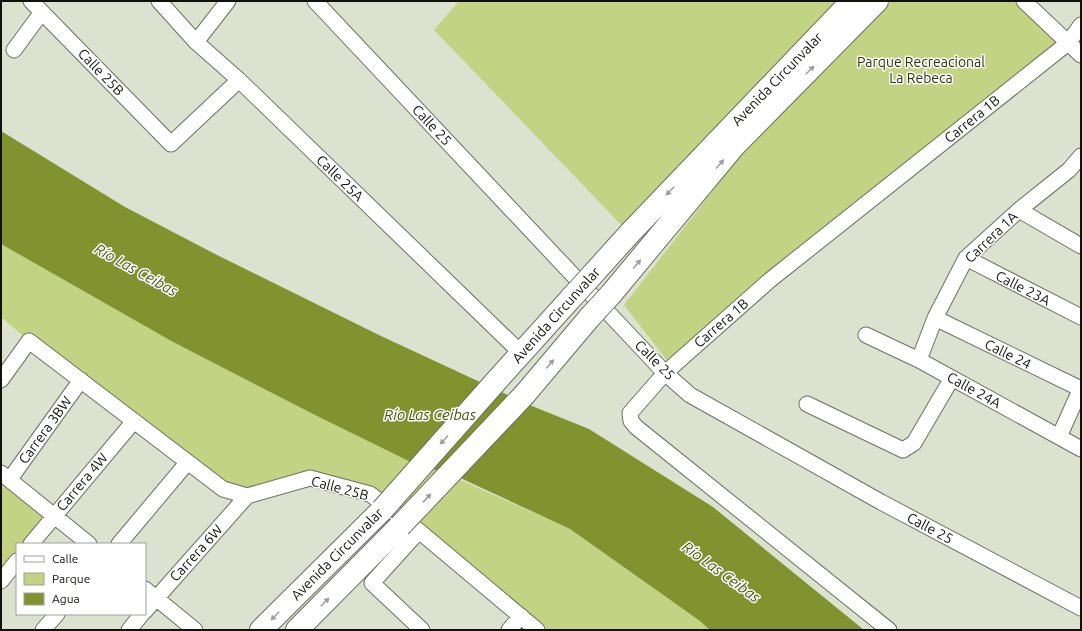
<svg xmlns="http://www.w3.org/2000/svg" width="1082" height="631" font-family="Ubuntu,sans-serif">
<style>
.green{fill:#c2d383}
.water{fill:#81922e}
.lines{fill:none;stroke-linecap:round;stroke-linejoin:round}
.street-casing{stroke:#6c7060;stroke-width:17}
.primary-casing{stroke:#6c7060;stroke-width:24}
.street{stroke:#fff;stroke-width:15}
.primary{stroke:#fff;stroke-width:22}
.primary-bridge-casing{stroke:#6c7060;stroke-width:24;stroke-linecap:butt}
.primary-bridge{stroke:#fff;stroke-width:22}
.oneway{fill:#9fa09d}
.labels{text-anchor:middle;stroke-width:3;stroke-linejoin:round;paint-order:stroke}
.park-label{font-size:14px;fill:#2d340a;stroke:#fff}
.street-label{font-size:14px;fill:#10110b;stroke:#fff}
.water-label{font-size:15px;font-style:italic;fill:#4a540b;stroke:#fff}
</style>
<rect width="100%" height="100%" fill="#dde2d0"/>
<path class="green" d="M459,1H849L629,233L434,30Z
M892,1H1020L1064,42L669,363L624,305L738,158Z
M1,244L173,342L315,415L570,529L700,621L710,630H535L388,506L310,478L247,496L223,489L29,341L1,317Z
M1,472L54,515L31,544H17V561L1,581Z"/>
<path class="water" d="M1,131L125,207L217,255L381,336L527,404L589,429L713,507L864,630H710L700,621L570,529L456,476L415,464L315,415L173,342L1,244Z"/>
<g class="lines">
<g class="street-casing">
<path id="street" d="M31,1L171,144L239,80
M159,1L196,42L239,80L521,353
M315,1L665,373L690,395L881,502L1081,608
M1024,1L1081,55
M196,42L228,1
M14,50L42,12
M1019,210L1081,246
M966,258L1081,317
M935,318L1081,389
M866,335L919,360L1081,449
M919,360L935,318L966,258L1019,210L1069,170L1081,156
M1,380L29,341L223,489L247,496L310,478L370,494L419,531L537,630
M807,404L903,450L914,443L952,378
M1059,437L1081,388
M1,473L89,544
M10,479L81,380
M419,531L372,583L422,630
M31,544L134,421
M119,544L187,463
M1,581L17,561
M145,589L195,630
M145,611L247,496
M43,630L57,614
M129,630L142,614
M509,630L521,616
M889,630L636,427L631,421L630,413L665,373L770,280L1068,43L1081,25"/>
</g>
<g class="primary-casing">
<path id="primary" d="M593,274L629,234L852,1
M612,293L734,146L877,1
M498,379L572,297
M525,394L590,317
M261,630L382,510
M297,630L400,526"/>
</g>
<use href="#street" class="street"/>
<use href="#primary" class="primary"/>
<g class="primary-bridge-casing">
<path id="primary-bridge" d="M572,297L593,274
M590,317L612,293
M382,510L498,379
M400,526L525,394"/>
</g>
<use href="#primary-bridge" class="primary-bridge"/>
</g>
<defs><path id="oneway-solid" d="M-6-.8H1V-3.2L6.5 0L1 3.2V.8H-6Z"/></defs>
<g class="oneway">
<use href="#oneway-solid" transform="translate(810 70) rotate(-45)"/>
<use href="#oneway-solid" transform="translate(720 164) rotate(-50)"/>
<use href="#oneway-solid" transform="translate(670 191) rotate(134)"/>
<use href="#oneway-solid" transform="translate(637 264) rotate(-50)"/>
<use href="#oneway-solid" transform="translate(550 364) rotate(-50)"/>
<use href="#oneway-solid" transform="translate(444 440) rotate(132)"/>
<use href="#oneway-solid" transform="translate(427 498) rotate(-47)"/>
<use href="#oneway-solid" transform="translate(325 602) rotate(-45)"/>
<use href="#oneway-solid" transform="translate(275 616) rotate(135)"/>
</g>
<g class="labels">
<g class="park-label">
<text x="921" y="67">Parque Recreacional<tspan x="921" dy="16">La Rebeca</tspan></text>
</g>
<g class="street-label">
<text transform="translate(101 72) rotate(46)" y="5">Calle 25B</text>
<text transform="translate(777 79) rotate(-46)" y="5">Avenida Circunvalar</text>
<text transform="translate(972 119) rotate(-39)" y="5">Carrera 1B</text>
<text transform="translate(432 125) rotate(47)" y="5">Calle 25</text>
<text transform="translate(340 178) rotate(44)" y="5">Calle 25A</text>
<text transform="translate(991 237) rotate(-44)" y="5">Carrera 1A</text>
<text transform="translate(1023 288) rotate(27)" y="5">Calle 23A</text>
<text transform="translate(556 315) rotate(-48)" y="5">Avenida Circunvalar</text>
<text transform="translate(721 323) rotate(-41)" y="5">Carrera 1B</text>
<text transform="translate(1008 354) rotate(26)" y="5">Calle 24</text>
<text transform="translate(655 360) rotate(45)" y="5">Calle 25</text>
<text transform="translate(974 390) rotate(29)" y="5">Calle 24A</text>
<text transform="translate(45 430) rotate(-54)" y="5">Carrera 3BW</text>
<text transform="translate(82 482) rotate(-50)" y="5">Carrera 4W</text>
<text transform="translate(340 488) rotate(15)" y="5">Calle 25B</text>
<text transform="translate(930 528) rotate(28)" y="5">Calle 25</text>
<text transform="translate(196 553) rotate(-48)" y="5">Carrera 6W</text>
<text transform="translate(337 554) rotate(-45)" y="5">Avenida Circunvalar</text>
</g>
<g class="water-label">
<text transform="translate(136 270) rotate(29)" y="5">Río Las Ceibas</text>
<text x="430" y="420">Río Las Ceibas</text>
<text transform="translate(721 572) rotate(36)" y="5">Río Las Ceibas</text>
</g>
</g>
<rect width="1082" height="631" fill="none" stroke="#10110b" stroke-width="4"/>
<rect x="16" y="543" width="130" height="72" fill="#ffffff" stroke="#9fa09d"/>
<rect x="24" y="556" width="20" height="6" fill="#ffffff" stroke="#9fa09d"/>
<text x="52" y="563" font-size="12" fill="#10110b">Calle</text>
<rect x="24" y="573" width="20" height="12" fill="#c2d383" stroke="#9fa09d"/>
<text x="52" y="583" font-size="12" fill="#10110b">Parque</text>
<rect x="24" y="593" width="20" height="12" fill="#81922e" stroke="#9fa09d"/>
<text x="52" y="603" font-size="12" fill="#10110b">Agua</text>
</svg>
